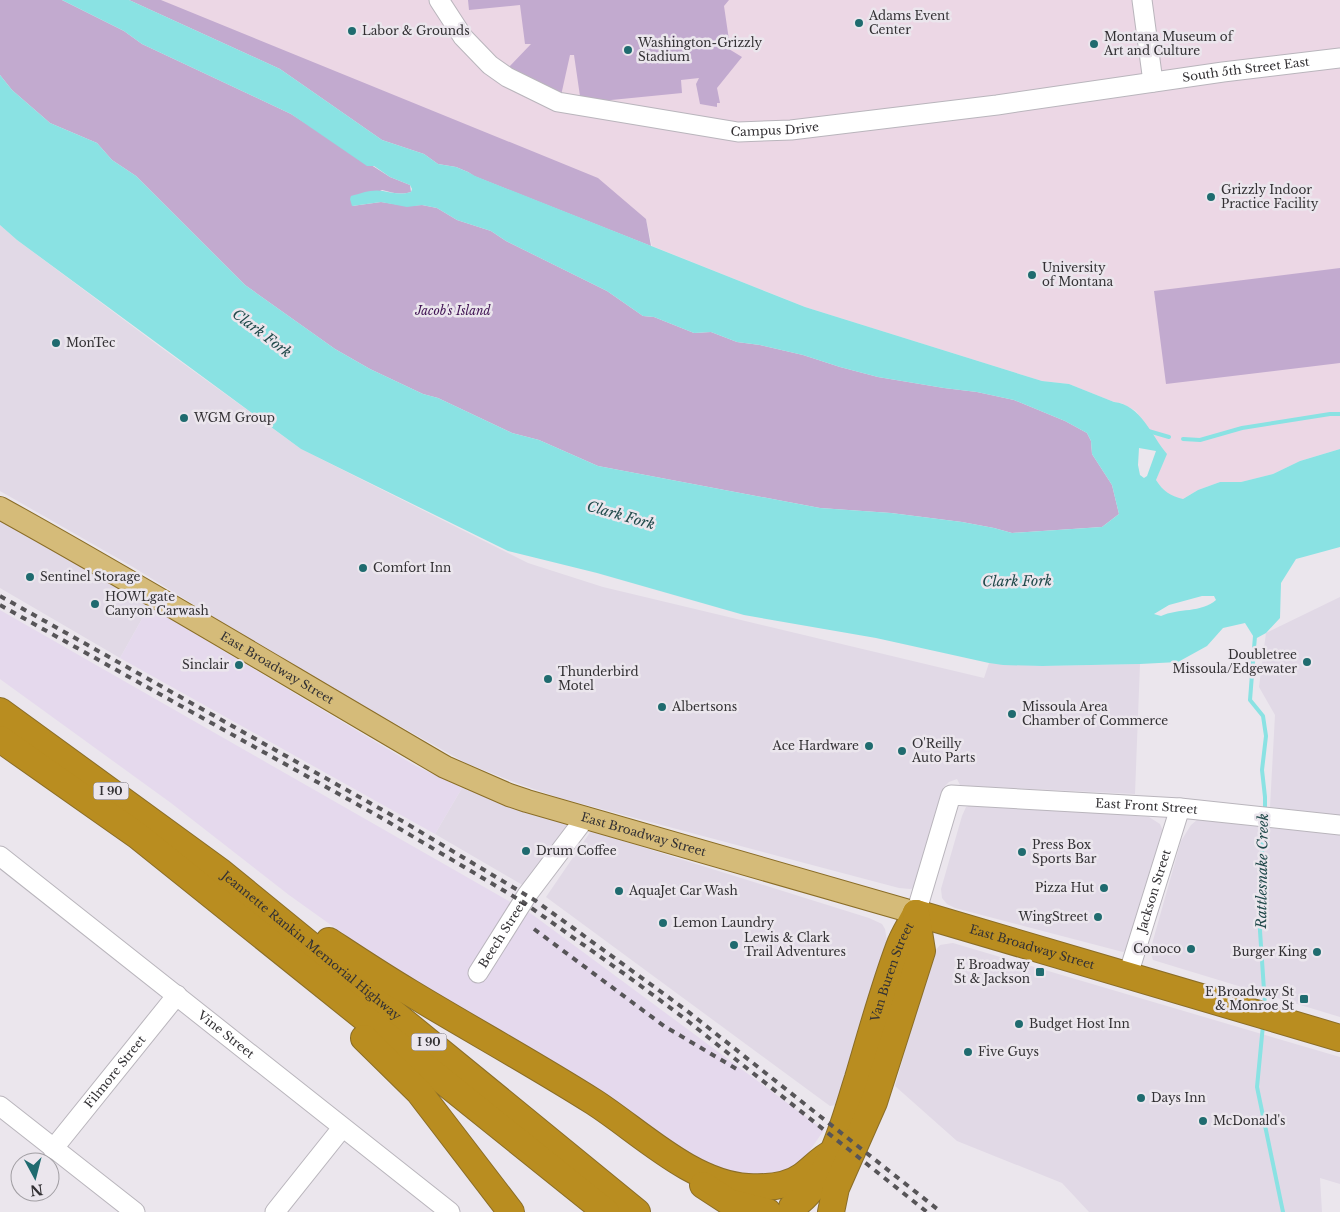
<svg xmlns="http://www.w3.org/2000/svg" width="1340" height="1212" font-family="'Libre Baskerville',serif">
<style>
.built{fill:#e1d9e6}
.industrial{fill:#e5d9ed}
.education{fill:#ecd7e5}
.green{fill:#c2aacf}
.water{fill:#8ae2e3;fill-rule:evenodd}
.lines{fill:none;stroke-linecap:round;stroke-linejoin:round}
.stream{stroke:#8ae2e3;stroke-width:4}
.minor-casing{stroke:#b9b5bc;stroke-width:21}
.major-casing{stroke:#8a6d27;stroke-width:24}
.highway-casing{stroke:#8a6d27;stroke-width:28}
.minor{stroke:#fff;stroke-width:19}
.major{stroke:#d5bb79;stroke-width:22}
.highway{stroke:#b98d20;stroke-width:26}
.rail{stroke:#575558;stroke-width:4;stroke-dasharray:6 6;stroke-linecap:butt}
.poi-dot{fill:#1f6b6f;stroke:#ebe6ed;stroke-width:2}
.labels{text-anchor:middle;stroke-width:5;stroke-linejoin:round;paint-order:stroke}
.shield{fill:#ebe6ed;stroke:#6a676c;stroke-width:1}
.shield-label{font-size:11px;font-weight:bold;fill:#333134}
.poi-label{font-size:12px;fill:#333134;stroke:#ebe6ed;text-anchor:start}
.street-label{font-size:12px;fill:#333134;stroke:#ebe6ed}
.park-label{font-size:12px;font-style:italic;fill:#411454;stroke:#ebe6ed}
.water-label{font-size:14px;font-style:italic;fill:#214a4b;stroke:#ebe6ed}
</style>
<rect width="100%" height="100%" fill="#ebe6ed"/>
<path class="built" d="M0,225L17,240L159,346L301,449L528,563L603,587L984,678L989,663L1042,666L1140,664L1135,794L969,786L960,785L957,779L949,782L944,787L916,888L910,889L899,888L560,798L519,784L466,763L296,668L133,567L0,491Z
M0,520L152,608L143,617L120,658L0,588Z
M1340,597V816L1270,807L1275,715L1259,687L1266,633Z
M462,788L573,826L526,887L435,834Z
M976,803L1149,817L1160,824L1163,831L1129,949L1123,952L955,908L947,904L942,898L941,889L962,816L966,807Z
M1197,820L1340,835V1017L1153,960L1150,951L1181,841L1191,825Z
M591,831L869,918L882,924L885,929L887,942L836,1105L830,1106L546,897Z
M953,943L1340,1057V1184L1320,1178L1322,1212H1089L1062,1183L957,1141L895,1086L933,953L940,945Z"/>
<path class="industrial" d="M152,608L416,766L462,788L435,834L120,658L143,617Z
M0,610L533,915L824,1130L806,1156L789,1169L765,1176L739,1175L699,1162L433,998L289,895L171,803L0,679Z"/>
<path class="education" d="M161,0H1340V449L1300,461L1273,474L1241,482H1220L1198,490L1183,499L1171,497L1161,487L1156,480L1166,454L1136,411L1121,403L1114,402L1069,384L1042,381L805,307L652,246L646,219Z"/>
<path class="green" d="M0,0H62L124,31L142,44L291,114L390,177L410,185L411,192C400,195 393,193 382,190L352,206L381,202L407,206L422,205L437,208L457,220L491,231L506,241L607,291L643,316L654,317L694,333L711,332L737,342L760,345L803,355L840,367L878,377L944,388L977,392L1014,400L1065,421L1087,433L1091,441L1092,454L1112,485L1119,514L1102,527L1012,533L994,528L962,522L891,513L820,508L598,466L539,440L512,433L438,398L423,394L370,369L335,349L245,285L136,176L112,160L97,143L50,123L12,90L0,75Z
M129,0H161L598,178L646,219L651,246L474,176L468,172L456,167L438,164L424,154L382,140L280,69Z
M468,0H729L724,6L729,40L724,46L742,57L717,88L720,103H717V107L700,104L696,84L699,78L681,80L682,93L581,103L574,55H570L560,100L509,67L531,44H525L520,5L469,10Z
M1340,268V363L1166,384L1154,291Z"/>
<path class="water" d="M62,0H129L280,69L382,140L424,154L438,164L456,167L468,172L475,176L805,307L1042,381L1069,384L1114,402C1141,405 1151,435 1167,454L1156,480C1163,491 1170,496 1183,499L1198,490L1220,482H1241L1273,474L1300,461L1340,449V547L1296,559L1281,583L1280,618L1266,633L1255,639L1245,623L1223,628L1207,646L1178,662L1140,664L1042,666L1003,665L989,663L876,638L744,615L597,573L508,551L301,449L17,240L0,225V75L12,90L50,123L97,143L112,160L136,176L245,285L335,349L370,369L423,394L438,398L512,433L539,440L598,466L820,508L891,513L962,522L994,528L1012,533L1102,527L1119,514L1112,485L1092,454L1091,441L1087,433L1065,421L1014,400L977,392L944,388L878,377L840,367L803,355L760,345L737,342L711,332L694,333L654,317L643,316L607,291L506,241L491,231L457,220L437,208L422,205L407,207L381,202L352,206L350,199L351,196C362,193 372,189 383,191C394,193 400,195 411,192L412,189L410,185L390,177L374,166H367L291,114L142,44L124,31ZM1139,448L1156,451L1147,476L1144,478L1140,475L1138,465ZM1202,596H1214L1216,600C1202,613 1178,608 1161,616L1154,614L1169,605Z"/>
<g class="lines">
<path class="stream" d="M1145,430L1169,437
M1183,439L1200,440L1242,428L1330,414H1340
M1255,636L1250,700L1263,716L1266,736L1262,770L1265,797V811
M1264,823L1259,898L1260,931L1265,1005
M1263,1025L1257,1087L1283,1212"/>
<g class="minor-casing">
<g id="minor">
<path id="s1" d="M439,0L463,37L490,65L507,77L558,102L738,132L791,130L997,105L1223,72L1340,58"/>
<path d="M1142,0L1153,82"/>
<path id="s2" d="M0,856L450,1212"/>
<path id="s3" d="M916,913L951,795L1180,808L1340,825"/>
<path id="s4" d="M478,973L527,895L586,817"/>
<path id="s5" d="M1128,975L1180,808"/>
<path d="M0,1106L135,1212"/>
<path id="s6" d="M53,1149L177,995"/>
<path d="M275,1212L342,1128"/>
</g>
</g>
<g class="major-casing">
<g id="major">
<path id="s7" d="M0,508C150,591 297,681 445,767L509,795L527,801L916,913"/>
</g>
</g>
<g class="highway-casing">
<g id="highway">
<path id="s8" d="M0,711L221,872L637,1212"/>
<path d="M0,739L138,836L606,1212"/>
<path id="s9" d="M916,913L1340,1038"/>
<path d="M329,941C355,958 382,976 409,992C470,1029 534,1064 594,1102C639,1131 692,1184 748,1187C766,1188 787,1187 802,1176C813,1168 820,1159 832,1153"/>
<path d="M364,1038L419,1092L511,1212"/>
<path d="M703,1185L729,1202L768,1212"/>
<path id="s10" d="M792,1207C830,1184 845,1118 858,1078C871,1034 883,990 899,947C903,935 911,924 916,913"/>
<path d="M831,1212L836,1188L874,1102L922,951L916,913"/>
</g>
</g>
<use href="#minor" class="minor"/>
<use href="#major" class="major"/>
<use href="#highway" class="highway"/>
<path class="rail" d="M0,596L404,822L536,901L686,1010L941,1212
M0,605L380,817L523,902L626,975L684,1018L927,1212
M534,929L664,1026L740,1071"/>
</g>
<g class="poi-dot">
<circle cx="859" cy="23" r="5"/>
<circle cx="352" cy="31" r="5"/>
<circle cx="1094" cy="44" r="5"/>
<circle cx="628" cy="50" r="5"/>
<circle cx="1211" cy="197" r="5"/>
<circle cx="1032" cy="275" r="5"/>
<circle cx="56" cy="343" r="5"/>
<circle cx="184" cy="418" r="5"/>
<circle cx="363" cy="568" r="5"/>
<circle cx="30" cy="577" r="5"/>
<circle cx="95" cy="604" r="5"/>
<circle cx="1307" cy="662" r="5"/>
<circle cx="239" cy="665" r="5"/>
<circle cx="548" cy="679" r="5"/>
<circle cx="662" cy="707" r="5"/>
<circle cx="1012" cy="714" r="5"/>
<circle cx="869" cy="746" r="5"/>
<circle cx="902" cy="751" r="5"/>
<circle cx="526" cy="851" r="5"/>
<circle cx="1022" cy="852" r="5"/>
<circle cx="1104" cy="888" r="5"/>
<circle cx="619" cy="891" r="5"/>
<circle cx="1098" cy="917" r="5"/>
<circle cx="663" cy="923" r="5"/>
<circle cx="734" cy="945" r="5"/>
<circle cx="1191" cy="949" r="5"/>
<circle cx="1317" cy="952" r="5"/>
<rect x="1035" y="967" width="10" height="10" rx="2.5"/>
<rect x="1299" y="994" width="10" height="10" rx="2.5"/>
<circle cx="1019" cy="1024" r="5"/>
<circle cx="968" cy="1052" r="5"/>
<circle cx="1141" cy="1098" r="5"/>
<circle cx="1203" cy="1121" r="5"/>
</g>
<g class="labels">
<g class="shield">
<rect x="93.5" y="782.5" width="35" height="17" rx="4"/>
<rect x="411.5" y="1033.5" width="35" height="17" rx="4"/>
</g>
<g class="shield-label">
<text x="111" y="795">I 90</text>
<text x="429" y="1046">I 90</text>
</g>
<g class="poi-label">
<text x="869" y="20">Adams Event<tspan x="869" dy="14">Center</tspan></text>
<text x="362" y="35">Labor &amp; Grounds</text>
<text x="1104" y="41">Montana Museum of<tspan x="1104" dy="14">Art and Culture</tspan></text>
<text x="638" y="47">Washington-Grizzly<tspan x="638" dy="14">Stadium</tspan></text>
<text x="1221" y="194">Grizzly Indoor<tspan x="1221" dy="14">Practice Facility</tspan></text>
<text x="1042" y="272">University<tspan x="1042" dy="14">of Montana</tspan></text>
<text x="66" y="347">MonTec</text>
<text x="194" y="422">WGM Group</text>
<text x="373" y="572">Comfort Inn</text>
<text x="40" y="581">Sentinel Storage</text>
<text x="105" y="601">HOWLgate<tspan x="105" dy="14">Canyon Carwash</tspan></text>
<text x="1297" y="659" text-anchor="end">Doubletree<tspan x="1297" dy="14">Missoula/Edgewater</tspan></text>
<text x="229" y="669" text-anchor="end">Sinclair</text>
<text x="558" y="676">Thunderbird<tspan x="558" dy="14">Motel</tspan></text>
<text x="672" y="711">Albertsons</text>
<text x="1022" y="711">Missoula Area<tspan x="1022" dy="14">Chamber of Commerce</tspan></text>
<text x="912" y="748">O'Reilly<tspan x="912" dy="14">Auto Parts</tspan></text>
<text x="859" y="750" text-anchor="end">Ace Hardware</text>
<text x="1032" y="849">Press Box<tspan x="1032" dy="14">Sports Bar</tspan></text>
<text x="536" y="855">Drum Coffee</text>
<text x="1094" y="892" text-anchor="end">Pizza Hut</text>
<text x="629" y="895">AquaJet Car Wash</text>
<text x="1088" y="921" text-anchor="end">WingStreet</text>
<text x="673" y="927">Lemon Laundry</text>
<text x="744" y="942">Lewis &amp; Clark<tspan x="744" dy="14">Trail Adventures</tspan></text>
<text x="1181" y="953" text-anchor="end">Conoco</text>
<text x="1307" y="956" text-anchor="end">Burger King</text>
<text x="1030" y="969" text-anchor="end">E Broadway<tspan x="1030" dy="14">St &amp; Jackson</tspan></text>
<text x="1294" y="996" text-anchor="end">E Broadway St<tspan x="1294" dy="14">&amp; Monroe St</tspan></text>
<text x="1029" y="1028">Budget Host Inn</text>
<text x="978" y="1056">Five Guys</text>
<text x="1151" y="1102">Days Inn</text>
<text x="1213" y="1125">McDonald's</text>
</g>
<g class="street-label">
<text dy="4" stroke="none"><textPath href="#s1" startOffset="855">South 5th Street East</textPath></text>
<text dy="4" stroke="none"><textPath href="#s1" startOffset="380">Campus Drive</textPath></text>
<text dy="4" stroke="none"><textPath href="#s7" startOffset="320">East Broadway Street</textPath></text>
<text dy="4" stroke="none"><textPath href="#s3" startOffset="319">East Front Street</textPath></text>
<text dy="4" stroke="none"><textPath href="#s7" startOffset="725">East Broadway Street</textPath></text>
<text dy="4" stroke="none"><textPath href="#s5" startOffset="88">Jackson Street</textPath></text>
<text dy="4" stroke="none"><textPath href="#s4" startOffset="46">Beech Street</textPath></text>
<text dy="4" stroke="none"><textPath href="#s8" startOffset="390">Jeannette Rankin Memorial Highway</textPath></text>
<text dy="4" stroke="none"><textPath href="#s9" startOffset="121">East Broadway Street</textPath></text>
<text dy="4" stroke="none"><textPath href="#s10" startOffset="259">Van Buren Street</textPath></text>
<text dy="4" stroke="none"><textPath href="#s2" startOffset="288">Vine Street</textPath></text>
<text dy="4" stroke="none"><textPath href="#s6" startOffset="99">Filmore Street</textPath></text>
</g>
<g class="park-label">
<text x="453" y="315">Jacob's Island</text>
</g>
<g class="water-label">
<text transform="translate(262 333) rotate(37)" y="5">Clark Fork</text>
<text transform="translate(621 515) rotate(16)" y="5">Clark Fork</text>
<text transform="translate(1017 581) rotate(-1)" y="5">Clark Fork</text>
<text transform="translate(1262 871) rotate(-89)" y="5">Rattlesnake Creek</text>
</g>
</g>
<g transform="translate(35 1177) rotate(173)"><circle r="24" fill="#ebe6ed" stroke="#a19ea3"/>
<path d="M0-4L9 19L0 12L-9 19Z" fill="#1f6b6f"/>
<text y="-8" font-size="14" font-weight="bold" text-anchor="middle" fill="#333134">N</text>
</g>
</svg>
